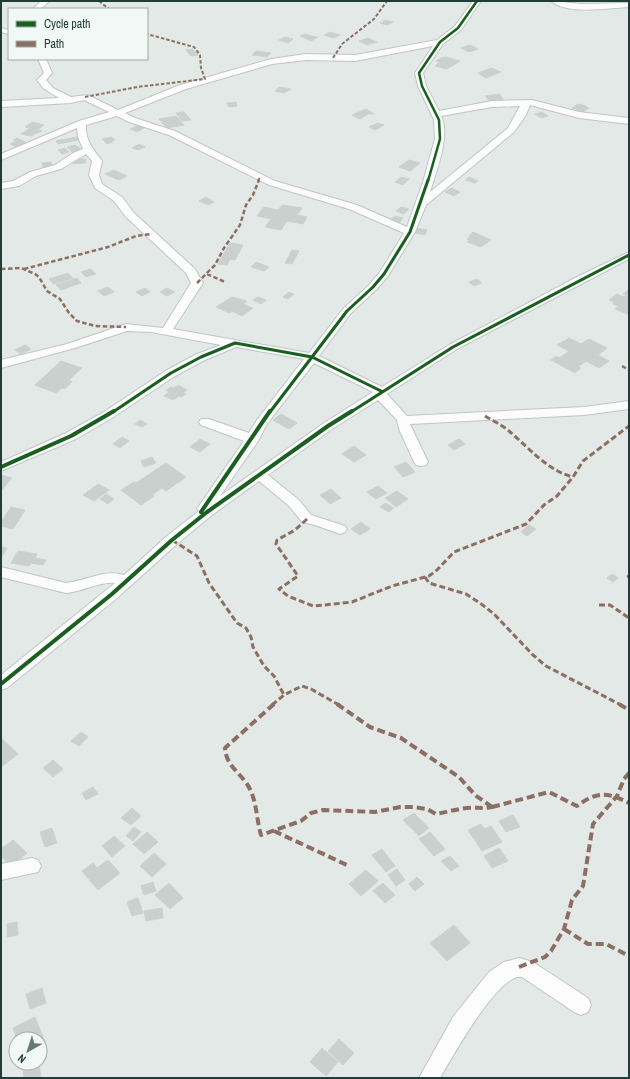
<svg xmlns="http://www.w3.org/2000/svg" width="630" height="1079" font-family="'Archivo Narrow',sans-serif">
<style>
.building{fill:#cad0ce;stroke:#cbd2d0}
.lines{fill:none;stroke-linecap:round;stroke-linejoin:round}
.street-casing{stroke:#c0c6c4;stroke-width:2}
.street{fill:#fbfcfb;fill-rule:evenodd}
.quiet-far3{stroke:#8d6e63;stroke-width:2;stroke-dasharray:3.5 2;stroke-linecap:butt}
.quiet-far2{stroke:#8d6e63;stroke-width:2.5;stroke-dasharray:4.5 2.5;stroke-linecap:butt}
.quiet-far1{stroke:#8d6e63;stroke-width:3;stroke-dasharray:6 3;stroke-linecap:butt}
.quiet{stroke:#8d6e63;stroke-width:4;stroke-dasharray:8 4;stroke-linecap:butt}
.cycleway-far2-casing{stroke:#f1f8f5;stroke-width:4}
.cycleway-far1-casing{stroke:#f1f8f5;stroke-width:5}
.cycleway-casing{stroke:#f1f8f5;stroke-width:6}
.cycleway-far2{stroke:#1b5e20;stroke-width:2.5}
.cycleway-far1{stroke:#1b5e20;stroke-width:3}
.cycleway{stroke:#1b5e20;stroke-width:4}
</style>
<rect width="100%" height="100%" fill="#e3e9e7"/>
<path class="building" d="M386,20L393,22L387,25L380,23Z
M330,32L340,35L334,38L324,35Z
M305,34L312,36L318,37L311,41L300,36Z
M285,37L293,39L288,43L279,40Z
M368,38L377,42L367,45L359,41Z
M470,45L478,49L469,52L461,48Z
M193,49L198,55L191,56L186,50Z
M256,51L271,53L267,57L252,55Z
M446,57L460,61L447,69L435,66L440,62L436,61L441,58Z
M492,68L501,72L486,78L478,73Z
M279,87L291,89L284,93L275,91Z
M499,94L503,99L496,100L498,102L492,103L485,96Z
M236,102L237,106L229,107L227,103Z
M578,104L583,105L589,108L583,112L572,108Z
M366,109L374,114H368L360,119L352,115Z
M184,112L191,120L182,121L176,113Z
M542,112L548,116L541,118L535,114Z
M176,116L184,125L167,128L159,119Z
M32,122L44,125L37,130L25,127Z
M378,123L384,125L375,130L369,127Z
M137,126L144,128L137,132L130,129Z
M30,128L42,131L30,136L21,134Z
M77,137L78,140L58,144L56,141Z
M111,137L115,140L112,141L113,142L107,144L102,139Z
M17,138L29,144L18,148L10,144L16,141L13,140Z
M139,144L145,147L138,150L132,148Z
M75,145L81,149L72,152L67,147Z
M65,148L69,152L62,154L58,150Z
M74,159H86L85,163L73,164Z
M409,160L420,163L410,171L399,167Z
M51,162L52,166L43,168L42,163Z
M114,170L127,176L119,180L105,174Z
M401,177L409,179L403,185L395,182Z
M469,177L478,181L475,183L465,180Z
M451,188L460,192L454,196L445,192Z
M206,197L214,202L208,205L199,201Z
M282,205L302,208L297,215L307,217L303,224L287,221L281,230L265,227L271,219L257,216L264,207L278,210Z
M401,207L409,209L404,214L396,211Z
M395,216L403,218L399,223L390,220Z
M417,228L427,230L425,235L415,233Z
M473,232L491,240L481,247L467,242L470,240L467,239L471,236H469Z
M230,243L243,245L235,260L230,259L227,265L218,264Z
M292,250L299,251L292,264L285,263Z
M256,262L269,267L264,271L251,267Z
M90,269L96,274L86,277L81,272Z
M68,273L73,278L54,284L49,279Z
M77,278L81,283L61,290L56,285Z
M477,279L482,283L474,286L469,282Z
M108,287L114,292L104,296L98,291Z
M145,288L150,292L142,296L136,292Z
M167,288L175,292L167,296L160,292Z
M629,289V312L627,314L615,309L619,306L613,304L615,303L609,300L617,294L624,297L626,295L623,294Z
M289,292L294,294L288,299L283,297Z
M232,297L247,301L243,304L253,308L242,316L232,311L229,313L216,307Z
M258,297L266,300L261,304L253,300Z
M569,338L581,344L589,339L607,348L598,355L609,361L599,368L586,361L578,367L581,368L575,373L551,360L556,356L559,358L569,351L557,345Z
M25,345L31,349L21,354L15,350Z
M61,361L82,368L69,380L72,382L65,389L62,388L56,393L35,385Z
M178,385L187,390L183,393L186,394L181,397L179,396L173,400L164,396L169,392L166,390L171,387L174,388Z
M281,414L297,423L289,429L273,420Z
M140,420L147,424L142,427L135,424Z
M122,437L129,441L120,448L113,444Z
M200,439L210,444L200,452L190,447Z
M459,439L465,444L454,450L448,445Z
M354,446L366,455L354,462L342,454Z
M152,457L156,463L144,467L141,461Z
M406,462L415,472L403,477L394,467Z
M166,463L186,477L166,491L162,488L152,495L154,496L141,505L121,490L134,482L136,483Z
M1,475L12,478L1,491Z
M98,484L109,490L94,501L83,495Z
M378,486L387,493L376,499L367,492Z
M331,489L341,498L330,504L320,495Z
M397,491L408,499L396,507L385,498Z
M106,494L114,499L108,504L100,499Z
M385,503L394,508L389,512L380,507Z
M11,507L25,510L13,529L1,526V522Z
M361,522L370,529L360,535L351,529Z
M529,525L536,529L527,536L521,532Z
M1,547L7,548L1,558Z
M18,551L37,554L35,558L46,560L43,565L31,563L29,566L11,563Z
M612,574L618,578L613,582L607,578Z
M81,732L88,737L79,746L71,741Z
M1,738L18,754L1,767Z
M53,760L63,769L53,777L43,768Z
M93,787L98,794L86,800L82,793Z
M132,808L141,816L131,825L121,818Z
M414,813L429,828L419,836L403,820Z
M513,815L520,827L506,832L499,821Z
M481,824L484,829L491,826L502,842L482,851L468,830Z
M134,827L141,832L133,841L126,836Z
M52,828L57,843L45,847L40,832Z
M147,832L158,842L144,854L133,844Z
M430,832L445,849L434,856L419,839Z
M114,836L125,846L112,857L102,846Z
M13,840L27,853L11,866L1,856V849Z
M499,848L508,861L492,868L484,856Z
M382,849L395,866L386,872L372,855Z
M154,853L166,864L152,877L140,866Z
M450,856L459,866L451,871L441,861Z
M108,860L120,873L98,890L82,871L93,863L97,868Z
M397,869L405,880L396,886L388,875Z
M366,870L378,881L361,896L349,884Z
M417,877L424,884L415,891L409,884Z
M153,882L156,891L144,895L141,886Z
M169,883L183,898L170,909L155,895Z
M383,883L395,895L385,903L373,891Z
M138,898L143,913L132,916L127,902Z
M162,908L163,918L146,921L144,911Z
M17,922L18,935L7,937V924Z
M454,925L470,943L447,961L430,943Z
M42,988L46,1003L30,1009L26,994Z
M35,1017L45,1042L40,1045V1039H17L13,1028Z
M339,1039L354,1053L343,1065L328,1051Z
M322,1048L338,1062L326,1076L310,1062Z
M39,1064L41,1078H24L23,1070Z"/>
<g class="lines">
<g class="street-casing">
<path id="street" d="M41,1H49L41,9H33Z
M473,1H481L461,30L443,44L423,73L426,86L439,111L492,101L532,100L579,112L629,118V124L579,118L530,105L526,115L514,132L426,205L415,232L388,276L377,289L351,313L319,356L382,387L449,345L575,278L629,252V259L457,349L387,394L407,416L584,407L629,401V409L584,415L410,424L428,462L426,465L421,466L416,465L414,462L399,429L397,420L378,400L332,429L268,475L299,500L311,515L345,526L347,529L345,532L340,534L315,525L302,522L289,506L259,481L212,515L177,544L117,598L7,688L1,690V675L115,583C101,581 81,592 66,593L1,577V567L66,583C87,581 103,569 124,575L167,536L199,511L197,509L199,506L244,441L201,425L199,422L201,419H209L249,433L257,420L304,359L236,347L205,360L175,376L112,418L76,439L1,471V462L66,433L104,412L167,370L197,354L221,345L151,332L127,331L75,348L1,368V360L67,344L126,324L163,328L191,283L186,273L126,217L114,201L95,188L89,175L92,161L86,154L61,169L36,176L19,186L1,189V183L13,181L30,172L55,165L73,153L83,149L78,137L77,128L1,160V154L79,121L109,112L84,100L71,103L1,107V101L59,98L43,88L37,80L44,73L38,59H46L52,73L46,80L53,88L71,97L88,95L118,110L180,85L271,59L306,54L355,55L437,40L455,26ZM433,46L415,73L418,86L434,120L435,139L423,182L407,227L357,205L275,181L175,131L135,118L125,113L186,89L272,64L306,60L355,61ZM520,106L508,128L430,192C436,172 451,135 441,116L492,107ZM117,116L129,122L169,135L269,185L349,209L404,233L380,272L369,285L343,309L309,353L173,329L203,283L195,269L134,213L122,197L102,184L99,175L102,161C93,149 85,140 86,125ZM314,363L373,392L324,423L220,496L258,441L267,424Z
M551,1L581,4L629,3V7C609,8 566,15 551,1Z
M1,28L9,30V34L1,32Z
M32,858L38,860L41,866L38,872L1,880V864Z
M519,958L533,962L588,998L591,1005L588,1012L581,1015L574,1012L522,977C498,973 452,1058 440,1078H419L453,1017L489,972L504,962Z"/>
</g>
<use href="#street" class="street"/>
<path class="quiet-far3" d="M99,1L109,9
M333,58L342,44L374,19L387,1
M85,97L137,87L205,79L201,68L200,55L194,47L147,34
M258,181L260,177"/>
<path class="quiet-far2" d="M1,269L21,268L35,274L39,277L47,291L60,299L69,313L77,321L95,326L126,327
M24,269L108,247L136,236L151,234
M207,274L225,282
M197,283L215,265L224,248L240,225L246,205L253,195L259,180
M622,366L629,370"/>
<path class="quiet-far1" d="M485,416C493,421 502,425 509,431C528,447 548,471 573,477
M307,519L295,530L277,540L276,544L298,576L279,589L288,596L313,606L325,605L352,602L392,586L429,576L437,570L454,552L526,524L544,505L557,496L573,477L583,461L629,426
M172,540L197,556L209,583L237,623L246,628L251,637L253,647L264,666L274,676L284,695
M425,577L429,583L466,594L480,603L494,614L533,655L546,666L621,705
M627,577L629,576
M599,605H610L629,618
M272,705L284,695L302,686L311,689L339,705"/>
<path class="quiet" d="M274,704L225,748C226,765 238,771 247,784C257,799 256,818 261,835L301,821L311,813L323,810L375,812L400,807H413L427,809L436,814C447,812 457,809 467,808C476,807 483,809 492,807
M337,704L370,727L401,738L459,777L475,795L492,807
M619,704L629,710
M492,807L549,792L577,806C597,791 607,792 629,803
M274,831L349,866
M564,929L588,944H606L629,956
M519,967L545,957L551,951L564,929L572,900L583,886L593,824L617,796L624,779L629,773"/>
<g class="cycleway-far2-casing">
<path id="cycleway-far2" d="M428,181L440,139L439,120L422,86L419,73L440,42L458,28L477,1"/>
</g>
<g class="cycleway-far1-casing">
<path id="cycleway-far1" d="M381,391L312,357L347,311L373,287L384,274L410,232L428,180
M113,412L171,373L201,357L235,343L312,357L270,412
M351,412L453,347L629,255"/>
</g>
<g class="cycleway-casing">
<path id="cycleway" d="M1,467L71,436L114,411
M201,512L270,411
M1,684L112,594L172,540L207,512L328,426L352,411"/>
</g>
<use href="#cycleway-far2" class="cycleway-far2"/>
<use href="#cycleway-far1" class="cycleway-far1"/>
<use href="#cycleway" class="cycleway"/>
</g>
<rect width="630" height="1079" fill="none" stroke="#203d38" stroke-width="4"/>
<rect x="8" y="8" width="140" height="52" fill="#f1f8f5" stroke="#9dada9"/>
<rect x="16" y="21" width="20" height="6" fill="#1b5e20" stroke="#9dada9"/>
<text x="44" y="28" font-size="12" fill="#203d38">Cycle path</text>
<rect x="16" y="41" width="20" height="6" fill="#8d6e63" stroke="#9dada9"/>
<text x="44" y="48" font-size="12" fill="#203d38">Path</text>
<g transform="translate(28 1051) rotate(219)"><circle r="19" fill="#f1f8f5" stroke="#9dada9"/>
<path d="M0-3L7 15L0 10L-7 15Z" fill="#647975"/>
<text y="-6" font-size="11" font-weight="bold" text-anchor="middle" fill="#203d38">N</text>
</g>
</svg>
